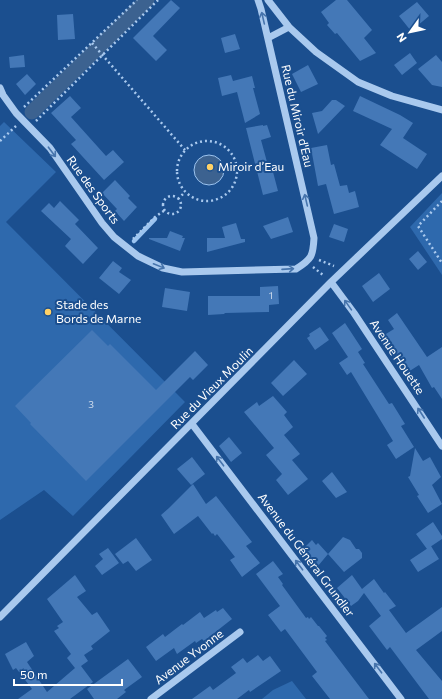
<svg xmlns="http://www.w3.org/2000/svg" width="442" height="699" font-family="Commissioner,sans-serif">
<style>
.green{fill:#2e69ad}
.water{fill:#3c6290;stroke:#9cc4f0}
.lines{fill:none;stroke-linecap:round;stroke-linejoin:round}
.stream{stroke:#9cc4f0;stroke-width:4.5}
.canal{stroke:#3c6290;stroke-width:15}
.building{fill:#4478b7}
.path{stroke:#a9c9ee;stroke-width:2.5;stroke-dasharray:2 3;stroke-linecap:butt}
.minor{stroke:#a9c9ee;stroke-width:7}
.oneway{stroke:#4674ac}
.poi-dot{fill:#ffd166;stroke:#1b4f8f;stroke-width:1.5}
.labels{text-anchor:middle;stroke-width:4;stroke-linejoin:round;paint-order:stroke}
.number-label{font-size:10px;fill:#d0dded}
.street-label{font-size:12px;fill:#fff;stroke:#1b4f8f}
.poi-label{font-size:12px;fill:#fff;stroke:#1b4f8f;text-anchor:start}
</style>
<rect width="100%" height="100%" fill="#1b4f8f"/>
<path class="green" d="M4,122L56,172L6,222L185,402L73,516L44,490L0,520V126Z
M442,193V275L410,227Z
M292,681L306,699H262L273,690Z"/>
<path class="water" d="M194 170a15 15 0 1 1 30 0a15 15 0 1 1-30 0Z"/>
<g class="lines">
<path class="stream" d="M134,241L155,219"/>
<path class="canal" d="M32,112L147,0"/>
</g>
<path class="building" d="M171,0L180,8L153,36L167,50L156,61L133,38Z
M336,0H347L372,30L364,38L376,53L360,61L337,33L335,34L327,25L329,23L321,12Z
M417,2L429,16L411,31L399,16Z
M73,14L75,39L58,40L57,15Z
M235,34L240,49L225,53L221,38Z
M410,53L417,63L402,75L394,65Z
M24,55L25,67L10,68L9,57Z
M436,55L442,62V87L432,85L418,69Z
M308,65L318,84L301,92L292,74Z
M27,74L36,84L25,95L16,84Z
M231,75L233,81L252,76L255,88H253L260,114L245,123L237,92L222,96L218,78Z
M70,96L81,108L71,117L106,156L113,150L124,162L104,180L71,144L76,140L51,113Z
M360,96L400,115L413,123L403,138L427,154L417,169L380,145L392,129L353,111Z
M332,100H336L345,106L318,134L312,113L322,111Z
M263,125V126L267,125L271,137L261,140L270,173L273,172L278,191L263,195L246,128Z
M327,145L331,165L334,164L340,186L347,185L349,193L355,191L359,207L334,214L326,184L318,186L311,148Z
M115,180L130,196L128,198L137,207L124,221L115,211L117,209L102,193Z
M60,201L79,220L75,224L98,248L83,264L65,246L71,239L41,211L49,203L54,208Z
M288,217L293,232L271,239L263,226Z
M236,223L241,239H245V242L207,252V238H225L222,227Z
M334,224L348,229L344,242L329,237Z
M170,231L183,236L182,238H185L180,251L149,239V238H167Z
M418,251L427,262L418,270L409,259Z
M113,261L122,268L119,272L131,280L119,294L99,278Z
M379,273L390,289L373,302L362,286Z
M278,286L279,304L269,305V312L225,313L224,314L208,315V296H260V287Z
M165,288L190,292L187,311L162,307Z
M397,313L427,357L442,347V399L434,387L432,388L419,365L405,374L381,337L394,329L388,320Z
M345,323L362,349L358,352L365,363L363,364L389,404L392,403L405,424L401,426L414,447L396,459L387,445L393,441L351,372L347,375L339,363L348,357L332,333Z
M320,327L329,340L315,350L307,338L310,336L309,334Z
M92,330L108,346L110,344L156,390L195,351L208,365L193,380L190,377L86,481L30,424L31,423L15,406Z
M294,360L307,374L283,396L271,383Z
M273,396L287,412L284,415L293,427L284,435L300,454L292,460L308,479L288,495L276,480L282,474L266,455L274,448L244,412L257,402L259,406Z
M229,437L242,453L231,462L219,446Z
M415,448L423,461L430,457L441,477L432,485L442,504L428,513L417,496L419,495L408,477L410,476Z
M192,457L205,474L191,485L177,469Z
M332,472L347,492L336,498L322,481Z
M193,484L206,504L216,496L252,542L246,546L260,563L242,577L230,560L235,557L217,534L215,536L213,533L212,534L198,516L174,534L161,515L169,508Z
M433,522L442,536V539L427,549L416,534Z
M343,537L350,540L356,549H359L362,553V558L344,572L328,554Z
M136,538L152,560L136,571L128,561L123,564L115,554Z
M312,540L316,545L318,543L328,554L318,566L304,548Z
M431,546L439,559L418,572L410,560Z
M108,548L119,563L102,575L95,566L103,559L99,554Z
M273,561L283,574L278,577L283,584L282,585L306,618L308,617L309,619L311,617L318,626H319L327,636L325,638L327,640L325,641L369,699H330L312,676L317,672L285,629L281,632L268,615L280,606L256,574Z
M75,575L86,591L77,597L92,615L97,612L110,631L91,646L93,649L84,655L88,661L81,666L93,682L70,699H18L32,689L16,668L13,670L5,654L26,642L34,656L27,662L47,692L75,668L67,658L71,654L54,631L59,628L57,626L63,622L47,599Z
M352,575L362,589L374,579L384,593L385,592L396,606L389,610L406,633L442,607V631L416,650L442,681V699H429L390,647L387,650L369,626L382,615L381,616L364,593L358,601L351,606L337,588Z
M223,608L232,619L204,641L202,639L196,643L195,641L177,654L174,648L156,661L146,647L163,634L165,637L182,624L183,625L200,612L204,618L216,610L217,612Z
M258,655L263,661L270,656L281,671L250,692L249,690L237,699H192L210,686L213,690L236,673L231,667L243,658L247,663Z
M128,659L142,677L124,690L126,692L117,699H94L87,689Z"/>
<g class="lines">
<path class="path" d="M92,43L185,150
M24,107L137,0
M36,121L158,0
M177 171a30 30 0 1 1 60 0a30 30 0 1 1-60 0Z
M0,141L16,126
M163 205a9 9 0 1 1 18 0a9 9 0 1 1-18 0Z
M178,199L185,192
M442,201L418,226L442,263
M133,239L155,217L165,210
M319,260L334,266
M313,267L323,275"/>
<path class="minor" d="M268,0L289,27L316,52L358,82L392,96L442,110
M268,38L289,27
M0,88L3,95L16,113L50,148L102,223L114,237L138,256L163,268L182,272L296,269C312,259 313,256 314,238L261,9L258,0
M331,282L354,313L442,446
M192,424L401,699
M0,617L331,282L442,176
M151,699L240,632"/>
</g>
<defs><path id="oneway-shaft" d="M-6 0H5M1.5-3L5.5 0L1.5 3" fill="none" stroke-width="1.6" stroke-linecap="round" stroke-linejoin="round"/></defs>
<g class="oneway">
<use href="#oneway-shaft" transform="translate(263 18) rotate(-103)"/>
<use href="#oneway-shaft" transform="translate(52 152) rotate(53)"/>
<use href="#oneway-shaft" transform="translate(306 200) rotate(-103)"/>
<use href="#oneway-shaft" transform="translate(159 266) rotate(22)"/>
<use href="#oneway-shaft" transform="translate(288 269) rotate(-4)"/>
<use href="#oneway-shaft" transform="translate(348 305) rotate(-125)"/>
<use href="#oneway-shaft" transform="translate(421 413) rotate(-123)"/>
<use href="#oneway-shaft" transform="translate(220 461) rotate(-127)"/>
<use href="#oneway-shaft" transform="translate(299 565) rotate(-127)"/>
<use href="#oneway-shaft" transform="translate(378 668) rotate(-127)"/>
</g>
<g class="poi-dot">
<circle cx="210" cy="167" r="4"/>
<circle cx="48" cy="312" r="4"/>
</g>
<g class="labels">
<g class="number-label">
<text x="271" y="299">1</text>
<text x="91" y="408">3</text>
</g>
<g class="street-label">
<text transform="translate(297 116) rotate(77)" y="4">Rue du Miroir d'Eau</text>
<text transform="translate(93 190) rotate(54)" y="4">Rue des Sports</text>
<text transform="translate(397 357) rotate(56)" y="4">Avenue Houette</text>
<text transform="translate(212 388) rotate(-45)" y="4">Rue du Vieux Moulin</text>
<text transform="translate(306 555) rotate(53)" y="4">Avenue du Général Grundler</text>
<text transform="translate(189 657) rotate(-37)" y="4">Avenue Yvonne</text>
</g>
<g class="poi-label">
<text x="218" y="171">Miroir d’Eau</text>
<text x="56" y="309">Stade des<tspan x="56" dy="14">Bords de Marne</tspan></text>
</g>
</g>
<g transform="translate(410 32) rotate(237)" stroke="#1b4f8f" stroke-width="3" paint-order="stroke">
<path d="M0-3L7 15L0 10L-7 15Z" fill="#ffffff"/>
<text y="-6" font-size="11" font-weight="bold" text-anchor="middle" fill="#ffffff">N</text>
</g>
<path d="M14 679v6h108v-6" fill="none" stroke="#ffffff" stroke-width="2"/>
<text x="20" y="679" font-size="12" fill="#ffffff" stroke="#1b4f8f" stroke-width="3" paint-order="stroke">50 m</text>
</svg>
